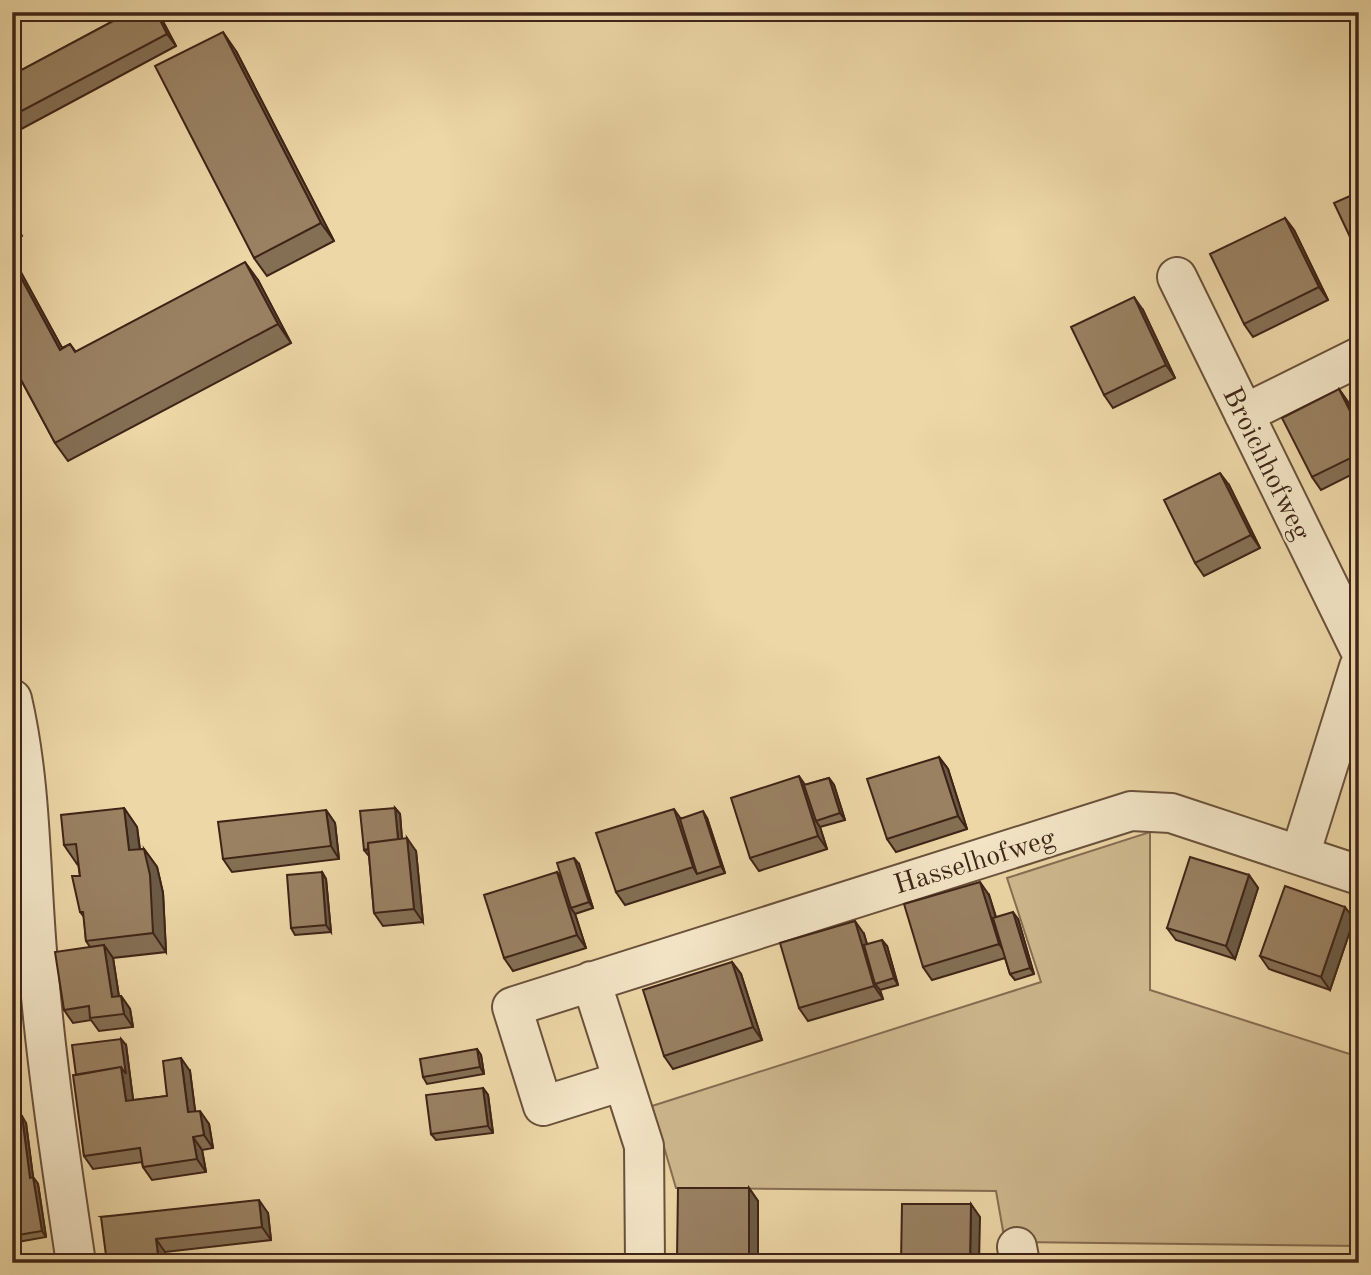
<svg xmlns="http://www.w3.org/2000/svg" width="1371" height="1275" font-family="'Old Standard TT',serif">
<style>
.green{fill:#cfb98f;stroke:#866e53;stroke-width:2}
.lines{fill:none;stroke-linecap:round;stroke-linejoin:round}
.minor-casing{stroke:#6a513b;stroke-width:42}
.minor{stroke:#f3e5c6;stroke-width:38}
.wall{fill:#846f54;stroke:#3e2417;stroke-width:2}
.shaded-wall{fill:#6b5a45;stroke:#3e2417;stroke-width:2}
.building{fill:#998162;stroke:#3e2417;stroke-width:2}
.labels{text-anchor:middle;stroke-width:5;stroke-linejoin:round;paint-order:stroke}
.street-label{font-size:28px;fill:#3e2417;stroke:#f3e5c6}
</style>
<rect width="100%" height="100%" fill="#edd7a7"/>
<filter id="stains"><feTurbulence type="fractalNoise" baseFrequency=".00286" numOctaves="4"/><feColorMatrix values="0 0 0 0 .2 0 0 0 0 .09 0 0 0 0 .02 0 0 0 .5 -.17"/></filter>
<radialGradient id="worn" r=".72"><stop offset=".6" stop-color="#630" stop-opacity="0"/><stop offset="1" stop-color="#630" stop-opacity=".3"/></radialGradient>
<path class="green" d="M1150,832V990L1359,1057V1246L1005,1242L996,1191L676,1188L652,1106L1041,982L1007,878Z"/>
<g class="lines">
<g class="minor-casing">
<path id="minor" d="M1177,277L1359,648
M1244,414L1359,357
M12,699C32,785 30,875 38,963C46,1063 61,1163 76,1263
M1300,855L1359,667
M591,981L644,1146L645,1263
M623,1081L543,1106L512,1007L1131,811L1171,813L1359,875
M1017,1247L1020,1263"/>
</g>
<use href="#minor" class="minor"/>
</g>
<path class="wall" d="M130,12H158L176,46L12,134V75Z
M236,51L334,241L267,276L254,258Z
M12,217L22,236L12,242Z
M1285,218L1294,230L1328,300L1253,337L1244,324Z
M12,256L62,348L70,344L76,352L258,280L291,343L68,461L55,443L12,363Z
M1143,310L1175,378L1113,408L1104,395Z
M1339,389L1348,402L1359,424V471L1321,490L1312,477Z
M1229,485L1260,548L1204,576L1195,563Z
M939,757L948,769L967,829L896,852L887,839Z
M829,778L834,785L845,820L820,827L827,849L759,871L750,858L805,785Z
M124,808L137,827L140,849H144L157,867L163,893L166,952L113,958L119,997L121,996L130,1009L133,1027L99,1031L91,1020L73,1023L64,1010L90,947L86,941L84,917L80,912V876L78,863L77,864L64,845Z
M395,808L400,814L402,839L416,851L423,922L383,926L374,913L369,856L364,850Z
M326,810L335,823L339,859L232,872L223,859Z
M681,818H707L725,873L625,905L616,892Z
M579,864L593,908L575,914L586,948L513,971L504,958L557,872L562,879Z
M322,872L326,879L331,932L295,935L291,928Z
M1249,875L1258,888L1235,959L1176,940L1167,928Z
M989,895L996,917L1018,919L1034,974L1015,980L1010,974L1005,958L932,980L923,967Z
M1354,919L1330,990L1269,969L1260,956Z
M864,934L867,944L887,946L898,985L880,990L883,999L808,1021L799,1008Z
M732,962L741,974L762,1040L673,1069L664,1056Z
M126,1045L133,1100L167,1096L190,1071L195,1111L209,1124L213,1148L202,1150L206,1172L152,1180L143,1167L142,1162L93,1169L84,1156L76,1075Z
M477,1049L481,1055L484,1074L427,1084L423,1077Z
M12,1078L19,1117L26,1123L33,1177L38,1184L46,1237L12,1243Z
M483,1088L488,1095L493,1133L436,1140L431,1134Z
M749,1188L758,1201V1263H679L677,1259Z
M268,1213L271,1240L165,1252L101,1217Z"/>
<path class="shaded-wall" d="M156,12H158L176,46L167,34Z
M223,32L236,51L334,241L321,223Z
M1285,218L1294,230L1328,300L1319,287Z
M12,256L73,368L60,350L12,261Z
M245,262L258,280L291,343L278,324Z
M1134,297L1143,310L1175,378L1166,365Z
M1339,389L1348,402L1359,424V429Z
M1220,473L1229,485L1260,548L1251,535Z
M939,757L948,769L967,829L958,816Z
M799,776L808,789L816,821L820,827L827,849L818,836Z
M829,778L834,785L845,820L840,813Z
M124,808L137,827L142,869L129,850Z
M395,808L400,814L403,853L399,846Z
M674,809L683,822L697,874L693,867Z
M326,810L335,823L339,859L331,846Z
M703,811L707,818L725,873L721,866Z
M407,838L416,851L423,922L414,909Z
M144,849L157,867L163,893L166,952L153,933Z
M574,858L579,864L593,908L589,902Z
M322,872L326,879L331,932L326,925Z
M557,872L566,885L571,908L575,914L586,948L577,935Z
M1249,875L1258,888L1235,959L1226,946Z
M980,882L989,895L1008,957L999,944Z
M1345,907L1354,919L1330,990L1321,977Z
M1013,912L1018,919L1034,974L1030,968Z
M855,921L864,934L878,983L875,984L880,990L883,999L874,986Z
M882,940L887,946L898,985L894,978Z
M104,945L113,958L121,1010L112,997Z
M732,962L741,974L762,1040L753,1027Z
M121,996L130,1009L133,1027L124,1014Z
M121,1039L126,1045L135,1114L126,1101L121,1067Z
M477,1049L481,1055L484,1074L480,1067Z
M181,1058L190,1071L197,1125L188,1112Z
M12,1078L20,1124L12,1114Z
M483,1088L488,1095L493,1133L488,1126Z
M200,1111L209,1124L213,1148L204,1135Z
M22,1116L26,1123L34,1184L30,1178Z
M193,1137L202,1150L206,1172L197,1159Z
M33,1177L38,1184L46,1237L42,1231Z
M749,1188L758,1201V1263H750L749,1260Z
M259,1200L268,1213L271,1240L262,1227Z
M971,1204L980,1217L979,1263H970Z
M156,1239L165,1252L166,1263H159Z
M12,1255L18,1263H12Z"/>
<path class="building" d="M130,12H156L167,34L12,116V75Z
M223,32L321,223L254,258L155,66Z
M1359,192V256L1334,203Z
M1285,218L1319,287L1244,324L1210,254Z
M12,261L60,350L70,344L75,352L245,262L278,324L55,443L12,363Z
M1134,297L1166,365L1104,395L1071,327Z
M1339,389L1359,429V454L1312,477L1282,418Z
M1220,473L1251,535L1195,563L1164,500Z
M939,757L958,816L887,839L867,779Z
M799,776L818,836L750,858L731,798Z
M829,778L840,813L816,821L804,785Z
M124,808L129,850L144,849L150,875L153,933L86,941L83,912H80L72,876H80L76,844L64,845L61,815Z
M395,808L398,839L368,843V849L364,850L360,811Z
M674,809L693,867L616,892L596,833Z
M326,810L331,846L223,859L218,822Z
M703,811L721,866L697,874L680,819Z
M407,838L414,909L374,913L368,843Z
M1190,857L1249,875L1226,946L1167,928Z
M574,858L589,902L571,908L557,863Z
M322,872L326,925L291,928L287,875Z
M557,872L577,935L504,958L484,895Z
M980,882L999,944L923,967L904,904Z
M1285,886L1345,907L1321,977L1260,956Z
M1013,912L1030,968L1010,974L993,918Z
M855,921L874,986L799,1008L780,943Z
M882,940L894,978L875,984L864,945Z
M104,945L112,997L121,996L124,1014L90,1018L89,1006L64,1010L55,952Z
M732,962L753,1027L664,1056L643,990Z
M121,1039L126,1074L121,1067L76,1075L72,1045Z
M477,1049L480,1067L423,1077L420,1059Z
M181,1058L188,1112L200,1111L204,1135L193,1137L197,1159L143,1167L140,1148L84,1156L73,1075L121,1067L126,1101L167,1096L163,1061Z
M483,1088L488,1126L431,1134L426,1095Z
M22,1116L30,1178L33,1177L42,1231L12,1236V1181L14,1180H12V1118Z
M678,1188H749V1260L677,1259Z
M259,1200L262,1227L156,1239L159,1263H107L101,1217Z
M902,1204H971L970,1263H901Z"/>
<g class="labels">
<g class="street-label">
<text transform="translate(1268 463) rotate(64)" y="10">Broichhofweg</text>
<text transform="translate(974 860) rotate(-17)" y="10">Hasselhofweg</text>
</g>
</g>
<rect width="1371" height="1275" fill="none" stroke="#edd7a7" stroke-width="42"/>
<rect x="14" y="14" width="1343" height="1247" fill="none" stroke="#3e2417" stroke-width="3.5"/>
<rect x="21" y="21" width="1329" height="1233" fill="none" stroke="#3e2417" stroke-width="2"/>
<rect width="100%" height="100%" filter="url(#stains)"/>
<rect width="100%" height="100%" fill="url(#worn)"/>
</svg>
